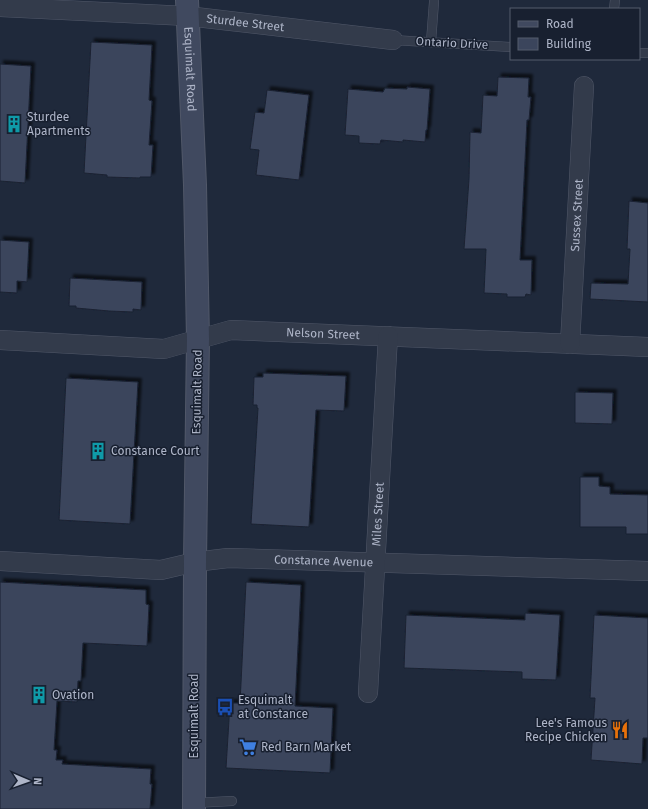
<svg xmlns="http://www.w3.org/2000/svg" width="648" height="809" font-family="'Fira Sans',sans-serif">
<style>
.building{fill:#3b455c;stroke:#1a2232;filter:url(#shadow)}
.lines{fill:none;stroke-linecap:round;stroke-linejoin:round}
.lane-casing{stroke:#515869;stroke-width:10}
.street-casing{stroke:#515869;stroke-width:20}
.secondary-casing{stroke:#515869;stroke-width:24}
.lane{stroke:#333b4b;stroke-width:9}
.street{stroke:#333b4b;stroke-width:19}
.secondary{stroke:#40495f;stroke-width:22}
.labels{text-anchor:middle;stroke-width:3;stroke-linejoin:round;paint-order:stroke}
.street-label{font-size:12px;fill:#aeb5c8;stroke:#182030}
.poi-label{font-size:12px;fill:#aeb5c8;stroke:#182030;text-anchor:start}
</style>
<defs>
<filter id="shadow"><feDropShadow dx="3.5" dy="-3.5" stdDeviation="1" flood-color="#0009"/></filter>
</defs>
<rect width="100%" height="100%" fill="#1f293b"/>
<path class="building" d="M91,42L152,45L149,100L152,101L149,145H153L151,177H140V178L107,177V175L84,173Z
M0,64L31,66L25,183L0,181Z
M498,77L529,78L528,97H531L529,120H527L520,260H532L531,295L526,294L525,297H507V294L484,293L486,249H464L469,179L470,132L481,133L483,95L497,96Z
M407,87L430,89L427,130H426L425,142L403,140V142L381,140L380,144L359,143V136L345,135L348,89L383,92L385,88L407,89Z
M267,90L309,95L299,180L256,175L259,150L250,149L255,112L264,113Z
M629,201L648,203V302L590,299L591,283L628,284L630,249H627Z
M0,240L29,242L27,282L17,281V293L0,292Z
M70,278L142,282L141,310L133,309V312L109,311L76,308V306H69Z
M263,373L346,376L344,411L316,410L309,527L251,524L258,408H257V405H253L254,377H263Z
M66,378L138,382L130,524L59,520Z
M575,392L613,393L612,424L575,423Z
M580,477H599V486L610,487V494L648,495V534H626V527H580Z
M0,582L146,590V604L149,605L147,646L83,643L81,681H78L77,702L57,701L54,750H57L56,760H63L62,764L151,769L150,784H152L150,809H0Z
M246,582L301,585L295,706L333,708L330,773L226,768L230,703H240Z
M525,613L560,615L556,680L522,679V672L404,668L406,615L525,620Z
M594,615L648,618V738H643L642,764L591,760L595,698H590Z"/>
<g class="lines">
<g class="lane-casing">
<path id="lane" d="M614,9L615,0
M393,40L511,47
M431,42L434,2
M639,53H648
M194,803L232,801"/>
</g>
<g class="street-casing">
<g id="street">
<path id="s1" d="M0,7L187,16L393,40"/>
<path id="s2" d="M0,340L164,349L231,330L648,347"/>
<path id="s3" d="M570,344L584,86"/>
<path id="s4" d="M0,561L161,570L195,562L228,558L648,571"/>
<path id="s5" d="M368,693L388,336"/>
</g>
</g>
<g class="secondary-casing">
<g id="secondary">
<path id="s6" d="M187,0L195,185L198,339L195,562L194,809"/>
</g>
</g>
<use href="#lane" class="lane"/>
<use href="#street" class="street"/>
<use href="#secondary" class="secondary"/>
</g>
<defs>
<g id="building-bare" transform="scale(1.38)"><path d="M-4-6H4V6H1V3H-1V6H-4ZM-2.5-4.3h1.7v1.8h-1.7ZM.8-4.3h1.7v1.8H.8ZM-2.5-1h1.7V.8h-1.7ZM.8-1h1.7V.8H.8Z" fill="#0f9aa8" stroke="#182030" stroke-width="2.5" paint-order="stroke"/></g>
<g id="bus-bare" transform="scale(1.38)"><path d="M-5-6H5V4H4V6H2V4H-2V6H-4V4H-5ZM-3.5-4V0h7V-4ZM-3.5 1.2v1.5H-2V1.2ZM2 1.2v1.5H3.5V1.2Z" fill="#1a4fb4" stroke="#182030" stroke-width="2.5" paint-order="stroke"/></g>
<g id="restaurant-bare" transform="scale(1.38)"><path d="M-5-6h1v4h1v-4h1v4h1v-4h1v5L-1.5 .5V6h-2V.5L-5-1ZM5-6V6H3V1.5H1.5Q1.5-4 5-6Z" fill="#e8710a" stroke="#182030" stroke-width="2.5" paint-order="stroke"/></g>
<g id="supermarket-bare" transform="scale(1.38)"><path d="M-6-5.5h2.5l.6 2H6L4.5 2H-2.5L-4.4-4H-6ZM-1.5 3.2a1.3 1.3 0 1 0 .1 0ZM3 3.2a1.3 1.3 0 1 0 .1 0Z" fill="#3f7fe0" stroke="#182030" stroke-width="2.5" paint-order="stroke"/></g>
</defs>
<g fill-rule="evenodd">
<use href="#building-bare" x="14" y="124"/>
<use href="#building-bare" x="98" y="451"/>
<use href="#building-bare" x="39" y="695"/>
<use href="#bus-bare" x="225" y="707"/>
<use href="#restaurant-bare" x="620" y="730"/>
<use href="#supermarket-bare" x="248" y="747"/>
</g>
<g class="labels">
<g class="street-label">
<text dy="4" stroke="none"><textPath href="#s1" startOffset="246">Sturdee Street</textPath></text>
<text transform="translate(452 43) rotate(3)" y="4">Ontario Drive</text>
<text dy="4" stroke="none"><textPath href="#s6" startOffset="69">Esquimalt Road</textPath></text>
<text dy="4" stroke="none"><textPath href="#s3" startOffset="129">Sussex Street</textPath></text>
<text dy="4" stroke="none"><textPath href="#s2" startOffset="326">Nelson Street</textPath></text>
<text transform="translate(197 392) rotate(-89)" y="4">Esquimalt Road</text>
<text dy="4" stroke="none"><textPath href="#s5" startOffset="179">Miles Street</textPath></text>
<text dy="4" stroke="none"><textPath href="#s4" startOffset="325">Constance Avenue</textPath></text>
<text transform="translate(194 716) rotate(-90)" y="4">Esquimalt Road</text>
</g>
<g class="poi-label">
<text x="27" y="121">Sturdee<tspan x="27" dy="14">Apartments</tspan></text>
<text x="111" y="455">Constance Court</text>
<text x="52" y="699">Ovation</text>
<text x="238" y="704">Esquimalt<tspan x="238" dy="14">at Constance</tspan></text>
<text x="607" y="727" text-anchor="end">Lee's Famous<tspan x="607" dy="14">Recipe Chicken</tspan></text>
<text x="261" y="751">Red Barn Market</text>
</g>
</g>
<rect x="510" y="8" width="130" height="52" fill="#182030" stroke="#545c6d"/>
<rect x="518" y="21" width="20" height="6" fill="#40495f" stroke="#545c6d"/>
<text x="546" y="28" font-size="12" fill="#aeb5c8">Road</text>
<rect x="518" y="38" width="20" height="12" fill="#3b455c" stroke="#545c6d"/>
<text x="546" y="48" font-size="12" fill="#aeb5c8">Building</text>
<g transform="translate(28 781) rotate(92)" stroke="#182030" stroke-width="3" paint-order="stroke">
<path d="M0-3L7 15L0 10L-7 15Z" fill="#aeb5c8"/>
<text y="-6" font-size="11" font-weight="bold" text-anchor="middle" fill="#aeb5c8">N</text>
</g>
</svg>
